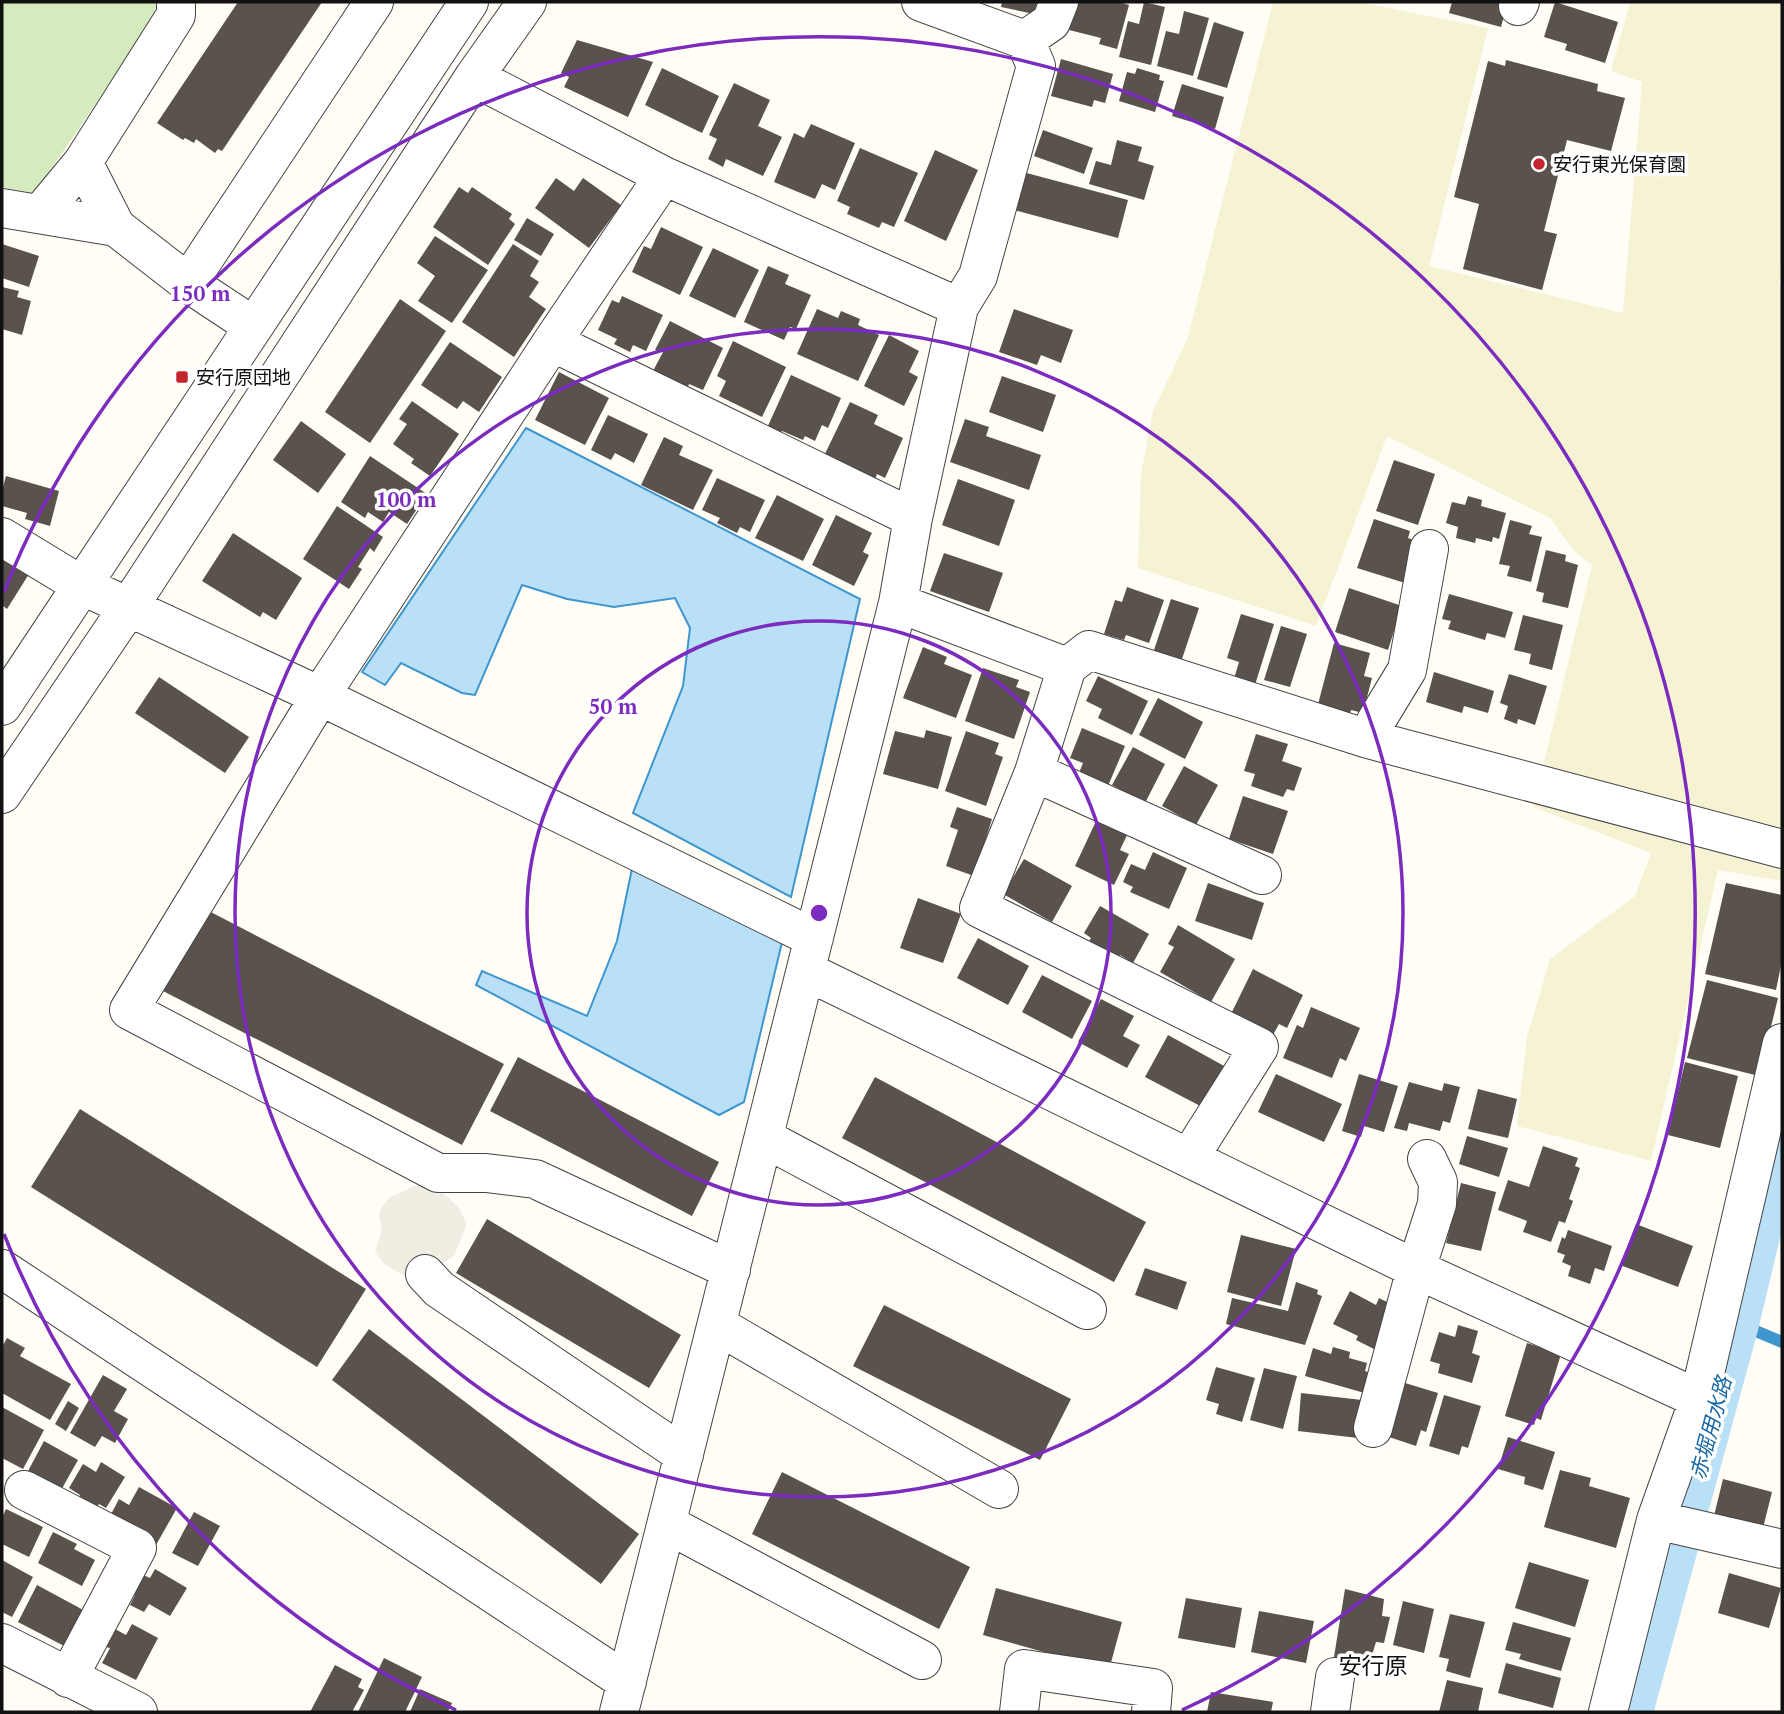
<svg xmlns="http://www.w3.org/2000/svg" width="1784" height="1714" font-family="'PT Serif','Noto Sans JP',serif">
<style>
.farmland{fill:#f6f3d4}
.green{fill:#d5ebbd}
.plaza{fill:#f1ede2}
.water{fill:#b9e0f7;stroke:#3f96cf;stroke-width:2}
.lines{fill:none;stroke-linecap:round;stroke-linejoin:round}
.stream{stroke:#3f96cf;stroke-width:12}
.canal{stroke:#b9e0f7;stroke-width:40}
.building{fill:#5a524d}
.minor-casing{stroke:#444;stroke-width:40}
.minor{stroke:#fff;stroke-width:38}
.ring{fill:none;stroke:#7b2cbf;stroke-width:3.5}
.poi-dot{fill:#c4262e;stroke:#fff;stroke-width:2.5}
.labels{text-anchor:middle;stroke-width:7;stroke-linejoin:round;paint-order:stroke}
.poi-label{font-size:19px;fill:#111;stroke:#fff;text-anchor:start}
.water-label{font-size:21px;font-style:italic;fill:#1768a6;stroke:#fff}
.quarter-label{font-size:23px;fill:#111;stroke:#fff}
.centre{fill:#7b2cbf;stroke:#fff;stroke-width:3.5}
.ring-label{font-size:21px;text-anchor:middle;font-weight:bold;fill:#7b2cbf;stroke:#fff;stroke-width:7;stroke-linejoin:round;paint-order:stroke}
</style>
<rect width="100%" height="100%" fill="#fffdf5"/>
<path class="farmland" d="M1273,2H1359L1488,28L1429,266L1623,313L1642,82L1611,71L1630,2H1782V248L1779,285L1782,286V881L1718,870L1651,1161L1517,1126L1527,1037L1550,959L1635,896L1651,853L1533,807L1592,565L1575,552L1550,518L1387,436L1316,626L1138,568L1141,474L1153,411L1187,340Z"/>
<path class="green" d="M2,2H159L161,7L35,193L2,187Z"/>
<path class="plaza" d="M422,1183L446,1195L458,1207L467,1224L454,1256L425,1274L406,1277L384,1264L375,1252L382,1229L379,1217L381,1208L390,1197Z"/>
<path class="water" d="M526,428L860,599L791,897L633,813L683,686L690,628L675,598L614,607L567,599L522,585L475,695L462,693L401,663L385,685L362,672Z
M634,859L783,938L744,1102L719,1115L476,985L482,971L587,1016L617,941Z"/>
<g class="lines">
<path class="stream" d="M1739,1324L1782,1342"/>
<path class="canal" d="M1633,1712L1739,1324L1782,1143"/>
</g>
<path class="building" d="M238,2H322L222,151L218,149L215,153L196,139L194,143L185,138L183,140L157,123Z
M1002,2H1037L1034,14L1001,7Z
M1077,2H1119L1129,5L1117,49L1099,44L1101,38L1069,30Z
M1144,2L1165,7L1151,65L1119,57L1128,21L1139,24Z
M1452,2H1498L1507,5L1501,27L1449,13Z
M1555,2L1618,22L1605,63L1565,50L1567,44L1544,37Z
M1184,11L1209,18L1193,76L1157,66L1166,31L1179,34Z
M1214,22L1244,32L1227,88L1197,79Z
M577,40L653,62L628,117L564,87L569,77L561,73Z
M1061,59L1113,74L1105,103L1094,100L1092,107L1051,96Z
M1506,60L1598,84L1597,91L1625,98L1611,151L1567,140L1544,231L1557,234L1542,290L1463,269L1479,204L1454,197L1488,61L1505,66Z
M662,68L719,96L702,133L645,105Z
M1137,68L1160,75L1159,80L1164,81L1155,112L1119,101L1127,72L1135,74Z
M734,83L770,100L758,126L782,137L763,176L726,159L723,167L708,159L717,139L709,135Z
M1182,84L1224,97L1215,129L1172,116Z
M811,124L855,143L835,190L822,184L815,199L774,182L794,133L804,138Z
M1043,130L1093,148L1084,174L1034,156Z
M1117,140L1142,147L1138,161L1154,166L1144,200L1089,184L1096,161L1111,165Z
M860,148L918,173L894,227L882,222L879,228L847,214L850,207L837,201Z
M935,150L978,170L946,241L904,221Z
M1019,171L1128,200L1118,238L1010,209Z
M556,178L574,191L583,178L621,205L589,248L535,208Z
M459,187L468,193L472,187L512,214L509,219L515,224L488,265L433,227Z
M527,218L554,234L541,256L514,240Z
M661,227L703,247L680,295L632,272L644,246L651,249Z
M435,236L488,270L452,323L418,301L435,276L417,263Z
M2,244L39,256L29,287L2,278Z
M513,244L539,261L530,276L539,282L529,297L546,309L514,357L462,322Z
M713,248L759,270L735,318L689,296Z
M768,266L789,275L785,284L811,295L796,329L790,327L784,340L744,322Z
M2,287L19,291L17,297L31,301L22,335L2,329Z
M622,296L663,315L646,351L633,345L630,352L614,344L617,339L598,330L612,300L619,303Z
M400,299L446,331L370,443L325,412Z
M817,309L838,318L841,311L860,319L858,325L879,335L858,381L797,354Z
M1014,309L1073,330L1061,363L1041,355L1037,365L999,352Z
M670,321L723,348L703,390L689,384L687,390L653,371L663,352L655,350Z
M889,335L919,351L909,372L918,377L904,406L864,386Z
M733,341L786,367L762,417L719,396L726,381L717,376Z
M450,342L502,377L479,412L463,401L457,409L421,385Z
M559,372L609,398L585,445L535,420Z
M791,375L841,398L828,428L822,425L815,441L805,436L803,440L782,431L780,435L767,428Z
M1002,376L1056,395L1043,432L989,412Z
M412,401L459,434L430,476L411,463L414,459L393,444L407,424L399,419Z
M850,402L878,415L874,424L903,438L885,478L877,474L874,482L823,458Z
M608,415L648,434L634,463L615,453L611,460L591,450Z
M965,419L989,427L986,436L1041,455L1029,490L950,462Z
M301,421L346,454L318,493L273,460Z
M664,437L683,446L679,455L713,470L693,510L641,485Z
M370,456L427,494L407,524L389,512L383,522L368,512L365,518L341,502Z
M1394,460L1435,474L1418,525L1376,511Z
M6,476L59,491L50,526L25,519L27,513L2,506V491Z
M717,478L765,500L750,532L740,527L737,533L717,523L720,518L702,510Z
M958,479L1015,500L999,546L942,525Z
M777,495L824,519L803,561L755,538Z
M1468,496L1482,500L1481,506L1506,513L1499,539L1493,537L1492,542L1476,538L1475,543L1456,538L1458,527L1446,523L1452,502L1465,505Z
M337,506L383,537L374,552L370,548L358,567L362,569L349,589L303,559Z
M836,515L872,533L863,552L869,555L854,586L812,565Z
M1374,519L1410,531L1408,538L1419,542L1405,583L1357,568Z
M1510,520L1532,526L1529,534L1542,537L1531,582L1507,576L1510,566L1499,564Z
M233,533L302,578L276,620L263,612L260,617L202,581Z
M1546,550L1566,555L1565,561L1578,565L1568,608L1542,602L1544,593L1536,591Z
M944,553L1003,573L989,612L930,591Z
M2,557L29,574L7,609L2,605Z
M1127,587L1164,600L1149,643L1126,635L1124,640L1104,634L1115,600L1122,602Z
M1349,588L1402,606L1388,650L1335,632Z
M1449,594L1513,612L1505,638L1487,633L1485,640L1448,629L1451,621L1442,619Z
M1171,599L1199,608L1181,662L1153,653Z
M1241,614L1274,624L1254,688L1233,682L1239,662L1227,658Z
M1523,615L1563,625L1552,670L1529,664L1531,654L1514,650Z
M1281,626L1307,634L1290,687L1264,680Z
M1334,643L1370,653L1364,676L1372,678L1363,713L1351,710L1348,720L1316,712Z
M923,647L947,657L944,664L972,675L956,718L903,698Z
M983,668L1019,680L1016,687L1030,692L1014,739L965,721Z
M1434,672L1494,691L1488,713L1464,706L1462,713L1426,702Z
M1509,674L1547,686L1535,725L1518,719L1517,724L1504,719L1508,706L1500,703Z
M1098,676L1148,701L1132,735L1098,718L1102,709L1086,701Z
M159,677L249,737L225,773L135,713Z
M1158,698L1203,722L1185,759L1139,735Z
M1082,728L1125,746L1108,786L1079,773L1083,763L1070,758Z
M926,730L952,737L938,789L883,774L895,731L924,738Z
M966,731L999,743L995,754L1003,757L986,806L945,791Z
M1256,734L1288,744L1282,761L1302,768L1294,791L1287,789L1283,797L1251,786L1255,774L1244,771Z
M1133,747L1165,764L1145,803L1112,785Z
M1184,766L1218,785L1196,825L1162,806Z
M1243,796L1288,811L1273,854L1229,839Z
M957,807L992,819L974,876L946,866L958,830L950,827Z
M1097,819L1128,833L1120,850L1129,854L1114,885L1075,866Z
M1153,852L1187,868L1169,909L1130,892L1133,887L1123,882L1131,864L1145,870Z
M1024,859L1072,886L1052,922L1003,894Z
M1208,883L1264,903L1252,940L1195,921Z
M1726,883L1782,895V961L1776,990L1705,974Z
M918,898L961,914L943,963L900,948Z
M1100,906L1149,934L1133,963L1120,955L1117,960L1088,943L1091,938L1084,933Z
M205,909L504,1064L462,1145L163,991Z
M1178,925L1235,959L1211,1002L1160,972L1174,947L1168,944Z
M978,938L1029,966L1008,1005L957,978Z
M1253,969L1303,995L1287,1028L1279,1024L1273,1035L1231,1014Z
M1042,975L1092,1001L1072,1039L1022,1012Z
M1707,980L1778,998L1759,1076L1687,1058Z
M1101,999L1134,1016L1123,1036L1140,1045L1127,1068L1078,1042Z
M1311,1007L1360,1028L1346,1061L1340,1058L1332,1078L1283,1058L1297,1025L1303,1028Z
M1168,1035L1226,1067L1204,1108L1145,1077Z
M518,1057L719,1162L692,1216L490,1111Z
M1685,1062L1738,1076L1720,1148L1668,1135Z
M1276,1074L1342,1104L1324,1142L1258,1112Z
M1359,1074L1398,1086L1384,1132L1364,1126L1361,1137L1342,1131Z
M875,1077L1146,1222L1114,1282L842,1138Z
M1409,1082L1442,1091L1444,1083L1460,1087L1450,1123L1443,1121L1440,1131L1409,1123L1407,1131L1394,1128Z
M1478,1089L1517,1099L1508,1138L1468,1129Z
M80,1109L366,1289L317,1367L31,1187Z
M1467,1136L1508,1148L1499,1177L1459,1164Z
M1543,1146L1578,1158L1575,1166L1580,1168L1569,1199L1573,1201L1565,1223L1559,1221L1551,1242L1523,1232L1527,1221L1498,1210L1508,1180L1529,1187Z
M1461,1183L1496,1192L1481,1251L1446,1243Z
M487,1219L681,1335L649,1388L456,1273Z
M1636,1224L1693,1246L1678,1287L1620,1265Z
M1568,1230L1612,1246L1604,1271L1595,1268L1590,1284L1568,1276L1571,1266L1562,1262L1565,1255L1557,1252L1562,1237L1565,1239Z
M1241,1235L1296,1249L1281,1306L1227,1292Z
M1145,1268L1187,1282L1177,1310L1135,1295Z
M1296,1282L1318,1290L1317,1294L1322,1296L1305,1345L1226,1324L1232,1298L1288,1311Z
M1350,1291L1376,1305L1379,1298L1399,1308L1384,1354L1356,1340L1358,1336L1333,1324Z
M884,1305L1071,1399L1040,1460L853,1366Z
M1458,1325L1478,1331L1472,1353L1480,1356L1472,1383L1438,1373L1440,1364L1430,1361L1439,1332L1455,1337Z
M369,1329L639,1534L601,1584L332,1380Z
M7,1338L25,1348L20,1356L71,1384L50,1420L2,1393V1347Z
M1527,1343L1561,1354L1541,1420L1536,1418L1534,1425L1505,1416Z
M1333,1347L1350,1352L1349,1358L1367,1363L1365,1371L1373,1374L1368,1394L1305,1376L1313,1348L1331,1354Z
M1216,1367L1255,1378L1242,1422L1216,1414L1219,1404L1206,1400Z
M1264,1368L1297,1376L1283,1429L1250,1420Z
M103,1375L127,1389L114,1411L128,1419L115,1443L102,1436L95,1447L70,1433Z
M1405,1383L1438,1393L1426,1432L1421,1430L1416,1446L1389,1437Z
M1301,1393L1362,1400L1358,1438L1298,1431Z
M1444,1395L1481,1406L1468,1448L1462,1446L1459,1455L1429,1446Z
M68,1401L79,1408L66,1431L55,1424Z
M2,1407L44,1430L23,1469L2,1458Z
M1508,1437L1555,1452L1543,1490L1524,1484L1525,1477L1498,1469Z
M44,1441L78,1460L60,1492L27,1473Z
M101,1462L125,1477L106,1508L99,1504L95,1510L78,1500L80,1495L69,1488L83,1464L96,1472Z
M1560,1470L1591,1478L1589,1486L1630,1498L1616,1548L1544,1527Z
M782,1472L970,1567L939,1629L752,1534Z
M1723,1479L1772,1492L1762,1532L1713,1520Z
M139,1487L177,1508L156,1545L109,1518L119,1499L129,1505Z
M6,1509L43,1527L29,1557L2,1544V1518Z
M194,1512L220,1526L198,1566L172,1553Z
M53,1532L77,1544L74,1549L95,1560L82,1586L38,1563Z
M2,1560L33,1577L12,1617L2,1612Z
M1529,1562L1589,1580L1575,1627L1515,1608Z
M155,1569L187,1588L170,1616L149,1604L144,1612L130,1605L135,1595L131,1593L141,1574L150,1578Z
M1729,1573L1781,1588L1769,1628L1718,1613Z
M37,1585L87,1612L68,1648L18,1622Z
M996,1588L1122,1622L1109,1670L983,1635Z
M1345,1589L1384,1599L1382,1616L1390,1617L1384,1643L1376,1642L1369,1665L1334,1657Z
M1186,1598L1242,1608L1235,1648L1178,1638Z
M1403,1601L1434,1609L1424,1653L1393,1645Z
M1259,1611L1314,1621L1306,1663L1251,1652Z
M1450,1614L1485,1622L1470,1678L1446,1671L1449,1659L1439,1657Z
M1513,1622L1571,1638L1561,1671L1519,1659L1521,1654L1505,1650Z
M132,1624L158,1638L136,1680L102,1663L110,1648L106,1647L115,1629L126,1635Z
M384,1658L422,1677L405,1712H358Z
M1506,1663L1561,1678L1553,1708L1498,1693Z
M335,1665L362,1679L358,1687L364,1690L352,1712H310Z
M1447,1680L1483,1688L1478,1712H1439Z
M420,1689L452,1703L448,1712H410Z
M1211,1692L1273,1702L1271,1712H1207Z"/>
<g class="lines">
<g class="minor-casing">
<path id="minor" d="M921,2L1025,40L1036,66L978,276L959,307
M1518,6L1520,2
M1025,40L1051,22L1059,2
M474,77L664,176L959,307L913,518L898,603L619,1712
M83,162L176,15V2
M664,176L552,342L320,696L129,1010L438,1173H486L535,1179L731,1270
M2,208L116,227L188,283L253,326
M40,214L83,162L116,227
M188,283L374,2
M552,342L913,518
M2,537L81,585L320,696L814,938
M898,603L1067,667L1034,772L979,908L1259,1047L1189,1158
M1067,667L1089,650L1368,739L1782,849
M2,706L469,2
M1368,739L1376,721L1407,670L1429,549
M1034,772L1262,875
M2,794L128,608L474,77L527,2
M806,971L1416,1269L1699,1399
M764,1138L1087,1310
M2,1269L627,1682
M425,1274L439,1289L684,1455
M717,1325L999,1489
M1373,1428L1416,1269L1437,1204L1438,1182L1427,1159
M24,1490L137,1548L68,1678
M1656,1520L1782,1549
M667,1524L922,1660
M2,1643L138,1712
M1019,1712L1024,1669L1153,1688L1151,1712
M1330,1712L1335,1677
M1608,1712L1656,1520L1699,1399L1782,1043"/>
</g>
<use href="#minor" class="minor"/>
</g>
<g class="ring">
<circle cx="819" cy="913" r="292"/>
<circle cx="819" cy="913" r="584"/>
<path d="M456 1710A876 876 0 0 1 4 1234M4 592A876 876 0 1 1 1182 1710"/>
</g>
<g class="poi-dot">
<circle cx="1539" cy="164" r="7"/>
<rect x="175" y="370" width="14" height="14" rx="3.5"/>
</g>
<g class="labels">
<g class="poi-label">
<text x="1553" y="171">安行東光保育園</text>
<text x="196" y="384">安行原団地</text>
</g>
<g class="water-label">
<text transform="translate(1711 1428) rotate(-75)" y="7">赤堀用水路</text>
</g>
<g class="quarter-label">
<text x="1373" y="1674">安行原</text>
</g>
</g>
<circle cx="819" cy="913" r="10" class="centre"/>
<g class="ring-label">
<text x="200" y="301">150 m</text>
<text x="406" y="507">100 m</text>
<text x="613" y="714">50 m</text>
</g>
<rect width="1784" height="1714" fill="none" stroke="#111111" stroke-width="7"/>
</svg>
